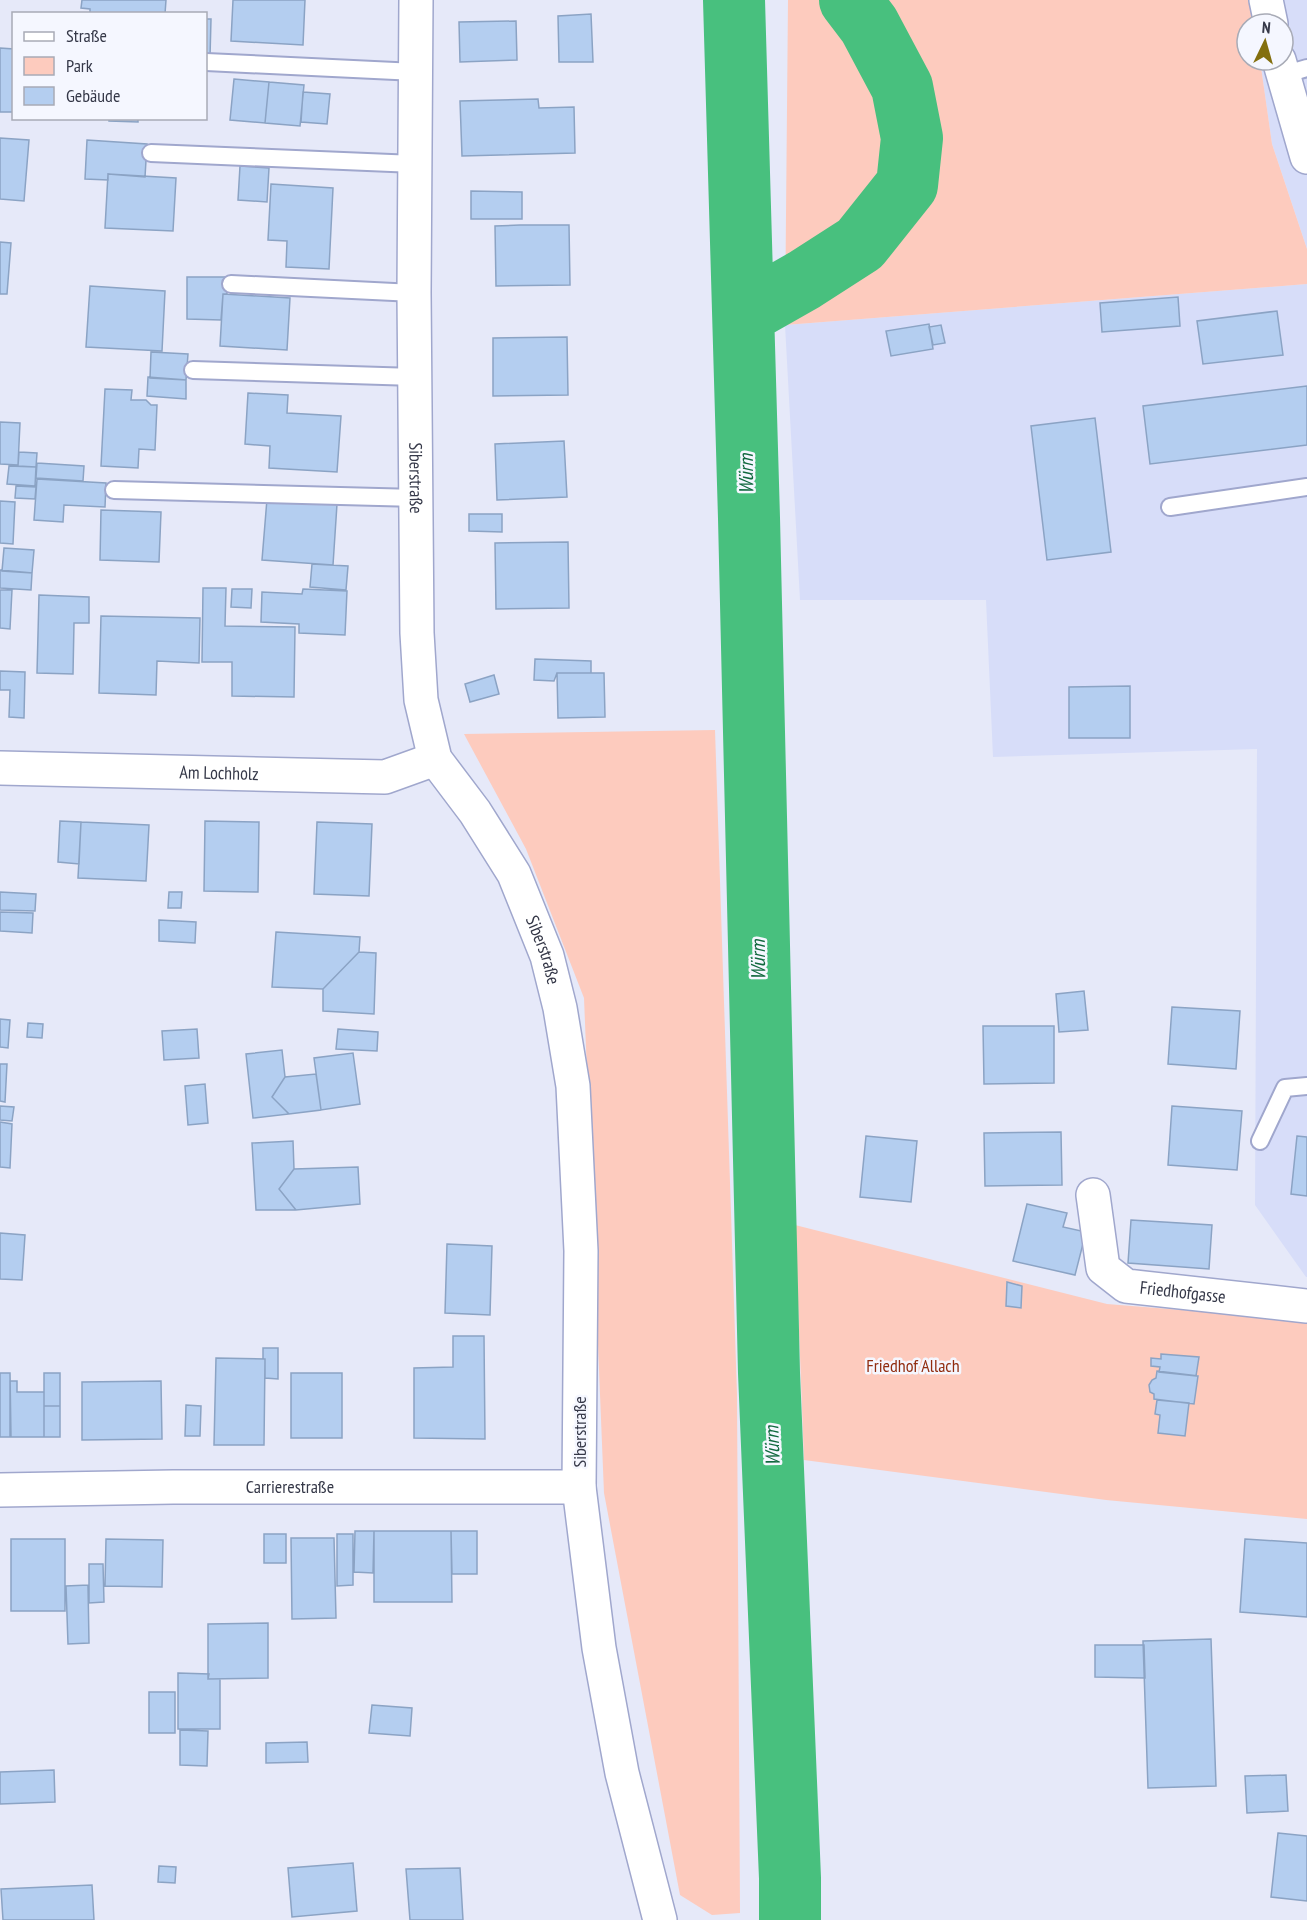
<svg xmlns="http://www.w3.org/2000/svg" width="1307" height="1920" font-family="'PT Sans Narrow',sans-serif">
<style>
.built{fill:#d7ddf9}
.green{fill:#fdcbbe}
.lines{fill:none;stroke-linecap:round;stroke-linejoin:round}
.river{stroke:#48c07e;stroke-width:62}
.building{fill:#b4cef0;stroke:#8ba3c4;stroke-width:1.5}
.service-casing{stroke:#a0a7cd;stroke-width:20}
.minor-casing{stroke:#a0a7cd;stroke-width:36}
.secondary-casing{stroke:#a0a7cd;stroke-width:36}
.service{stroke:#fff;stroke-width:16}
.minor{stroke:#fff;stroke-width:33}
.secondary{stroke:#fff;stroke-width:33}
.labels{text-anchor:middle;stroke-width:5;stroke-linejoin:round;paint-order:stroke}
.street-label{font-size:18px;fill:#353848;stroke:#f5f7ff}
.park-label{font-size:18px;fill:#912d10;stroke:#f5f7ff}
.water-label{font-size:20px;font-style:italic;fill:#10683e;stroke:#f5f7ff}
</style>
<rect width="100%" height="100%" fill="#e6e9f9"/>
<path class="built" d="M1251,0H1307V249L1272,144L1260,60H1283V24Z
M1307,284V1277H1306L1255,1205L1257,749L993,757L986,600H800L785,325Z"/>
<path class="green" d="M788,0H1251L1254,24H1247V60H1260L1272,144L1307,249V284L785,325Z
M715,730L737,1394L740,1913L712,1915L680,1895L604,1493L584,998L526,849L464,734Z
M795,1225L1107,1304L1307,1320V1519L1106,1500L804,1460Z"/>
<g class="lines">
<path class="river" d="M734,0L749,518L769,1373L790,1878V1920
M744,314L804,280L860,244L907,185L912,138L902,87L869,25L850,0"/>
</g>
<path class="building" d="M82,0H166L165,14H90V9L81,8Z
M233,0H305L303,45L231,41Z
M591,14L593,62H559L558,16Z
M206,19H211L210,57L206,56Z
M516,21L517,60L460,62L459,22Z
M0,48L14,49V112H0Z
M234,79L269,82L265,123L230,120Z
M269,82L304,85L300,126L265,123Z
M303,92L330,94L327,124L301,122Z
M538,99L539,108L574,107L575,153L462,156L460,101Z
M109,118H138V122L109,121Z
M0,138L29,140L24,201L0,199Z
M87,140L147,144L145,177L108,174V180L85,179Z
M240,166L269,168L267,202L238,200Z
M108,174L176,178L173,231L105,228Z
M271,184L333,188L329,269L286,267L287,241L268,240Z
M471,191L522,192V219H471Z
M520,225H569L570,285L496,286L495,226Z
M0,242L11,243L7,294H0Z
M187,277H227V294H223L221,320L187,319Z
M90,286L165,291L162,351L86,347Z
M223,294L290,298L287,350L220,346Z
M1178,297L1180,326L1102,332L1100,303Z
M1277,311L1283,355L1203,364L1197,321Z
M929,324L933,349L891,356L886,331Z
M941,325L945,343L933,345L929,327Z
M567,337L568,395L493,396V338Z
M151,352L188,354L186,380L150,378Z
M148,377L186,380V399L147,396Z
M1307,386V445L1150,464L1143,406Z
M105,389L132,390L131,400H146L151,405H157L155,450L139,449L138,468L101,466Z
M248,393L288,395L287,413L341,416L337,472L269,468L270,446L245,444Z
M1095,418L1111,552L1047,560L1031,426Z
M0,422L20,423L18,465L0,464Z
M564,441L567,497L497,500L495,444Z
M19,452L37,453L36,467L18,466Z
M37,463L84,466L83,481L36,478Z
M9,466L36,467L35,486L7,484Z
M37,479L106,483L105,507L64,505L63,522L34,520Z
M16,486L36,487L35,499L15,498Z
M267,499L337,504L333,565L262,560Z
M0,501L15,502L13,544L0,543Z
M101,510L161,512L159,562L100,560Z
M469,514H502V532L469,531Z
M568,542L569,608L496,609L495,543Z
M4,548L34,550L32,573L2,571Z
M312,564L348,566L346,590L310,587Z
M0,570L32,573L31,590L0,588Z
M203,588H226L225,626L295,627L294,697L232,696V662H202Z
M232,589H252L251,608L231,607Z
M303,589L347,591L345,635L299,633V624L261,622L262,592L302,594Z
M0,590H12L10,629L0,628Z
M39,595L89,597V623H74L73,674L37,673Z
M101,616L200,618L199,663L157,661L156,695L99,693Z
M535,659L591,661V673H557L554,681L534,680Z
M0,671L25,672L24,718L9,717L10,690H0Z
M557,673H604L605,717L558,718Z
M494,675L499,694L470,702L465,684Z
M1130,686V738H1069V687Z
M60,821L81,822L79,864L58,862Z
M205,821L259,822L258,892L204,891Z
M81,822L149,825L146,881L78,878Z
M317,822L372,824L369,896L314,894Z
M0,892L36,894L35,911L0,910Z
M169,892H182L181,908H168Z
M0,912L33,913L32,933L0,931Z
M159,920L196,922L195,943L159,941Z
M276,932L360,937L359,952L323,989L272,987Z
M359,952L376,953L374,1014L323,1011V989Z
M1084,991L1088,1030L1059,1032L1056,994Z
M1172,1007L1240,1011L1236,1069L1168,1064Z
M0,1019L10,1020L8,1048L0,1047Z
M28,1023L43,1024L42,1038L27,1037Z
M983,1026H1054V1083L984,1084Z
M197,1029L199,1058L164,1060L162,1031Z
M338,1029L378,1032L377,1051L336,1049Z
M282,1050L285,1077L272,1097L289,1114L253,1118L246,1054Z
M353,1053L360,1104L321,1110L314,1058Z
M0,1064H7L5,1102L0,1101Z
M316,1074L321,1110L289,1114L272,1097L285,1077Z
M205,1084L208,1123L188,1125L185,1086Z
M0,1106L14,1107L12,1121L0,1120Z
M1172,1106L1242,1111L1237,1170L1168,1165Z
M0,1122L12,1124L10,1168L0,1167Z
M1061,1132L1062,1185L985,1186L984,1133Z
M866,1136L917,1141L911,1202L860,1197Z
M1297,1136L1307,1137V1196L1291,1194Z
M293,1141L294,1169L279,1189L296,1210H256L252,1143Z
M358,1167L360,1204L296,1210L279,1189L294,1169Z
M1027,1204L1067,1213L1063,1227L1086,1232L1075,1275L1013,1261Z
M1131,1220L1212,1225L1209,1269L1128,1263Z
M0,1233L25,1235L22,1280L0,1279Z
M447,1244L492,1246L490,1315L445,1313Z
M1007,1282L1022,1286L1021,1308L1006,1306Z
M453,1336H484L485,1439L414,1438V1368L453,1367Z
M263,1348H278V1379L265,1378V1359H263Z
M1161,1354L1199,1357L1196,1376L1159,1372L1160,1367L1151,1366V1358L1161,1359Z
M216,1358L265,1359L264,1445H214Z
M1157,1371L1198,1376L1194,1404L1154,1399V1394L1150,1392L1149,1385L1152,1380L1156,1378Z
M0,1373H10L11,1437H0Z
M44,1373H60V1406H44Z
M291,1373H342V1438H291Z
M10,1381H17V1392H44V1437H10Z
M161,1381L162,1439L82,1440V1382Z
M1157,1400L1189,1403L1185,1436L1158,1433L1160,1415L1155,1414Z
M186,1405L201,1406L200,1436H185Z
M44,1406H60V1437H44Z
M355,1531H374L373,1573L354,1572Z
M374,1531H451L452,1602H374Z
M451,1531H477V1574H452Z
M264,1534H286V1563H264Z
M337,1534H353V1585L337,1586Z
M291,1538H334L336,1618L292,1619Z
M11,1539H65V1611H11Z
M106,1539L163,1540L162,1587L105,1586Z
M1245,1539L1307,1543V1617L1240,1612Z
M89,1564H103L104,1602L89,1603Z
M88,1585L89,1643L68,1644L66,1586Z
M268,1623V1678L208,1679V1624Z
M1211,1639L1216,1786L1148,1788L1143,1641Z
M1095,1645H1144L1145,1678L1095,1677Z
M178,1673L209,1674L208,1679H220V1729H178Z
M149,1692H175V1733H149Z
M372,1705L412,1708L410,1736L369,1733Z
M180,1730L208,1731L207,1766L180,1765Z
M307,1742L308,1762L266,1763V1743Z
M54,1770L55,1802L0,1804V1772Z
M1286,1775L1288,1811L1247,1813L1245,1776Z
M1278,1833L1307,1836V1901L1271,1897Z
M353,1863L357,1911L292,1917L288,1868Z
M159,1866L176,1867L175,1883L158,1882Z
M460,1868L463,1920H410L406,1869Z
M92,1885L94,1920H3L1,1889Z"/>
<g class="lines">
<g class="service-casing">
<path id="service" d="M206,62L416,72
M1283,75L1307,68
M151,153L415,164
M231,284L414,293
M193,370L415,377
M114,490L417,498
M1170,507L1307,487
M1260,1141L1285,1088L1307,1086"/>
</g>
<g class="minor-casing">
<g id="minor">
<path id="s1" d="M416,0L414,293L417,633L421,700L435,759L475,812L514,874L547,956L560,1008L573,1086L581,1251L579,1487L599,1648L622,1773L660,1920"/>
<path id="s2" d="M0,768L385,777L435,759"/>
<path id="s3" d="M1093,1195L1103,1268L1126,1286L1307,1306"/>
<path id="s4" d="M0,1490L173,1487H579"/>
</g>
</g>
<g class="secondary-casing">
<path id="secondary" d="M1266,0L1271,24
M1279,60L1307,157"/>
</g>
<use href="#service" class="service"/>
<use href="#minor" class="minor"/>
<use href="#secondary" class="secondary"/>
</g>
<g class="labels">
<g class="street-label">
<text dy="6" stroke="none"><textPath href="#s1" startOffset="478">Siberstraße</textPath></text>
<text dy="6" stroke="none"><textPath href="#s2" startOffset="219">Am Lochholz</textPath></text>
<text dy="6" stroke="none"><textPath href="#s1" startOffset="982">Siberstraße</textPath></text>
<text dy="6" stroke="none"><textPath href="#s3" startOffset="160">Friedhofgasse</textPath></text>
<text transform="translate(580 1432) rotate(-90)" y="6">Siberstraße</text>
<text dy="6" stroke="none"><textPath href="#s4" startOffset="290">Carrierestraße</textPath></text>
</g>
<g class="park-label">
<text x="913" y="1372">Friedhof Allach</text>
</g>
<g class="water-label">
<text transform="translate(746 474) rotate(-91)" y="7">Würm</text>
<text transform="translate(758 960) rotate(-91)" y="7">Würm</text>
<text transform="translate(772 1446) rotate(-92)" y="7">Würm</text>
</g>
</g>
<rect x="12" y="12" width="195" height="108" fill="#f5f7ff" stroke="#a8abb6" stroke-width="1.5"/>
<rect x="24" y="32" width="30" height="9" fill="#ffffff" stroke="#a8abb6" stroke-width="1.5"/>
<text x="66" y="42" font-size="18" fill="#353848">Straße</text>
<rect x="24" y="57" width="30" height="18" fill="#fdcbbe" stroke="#a8abb6" stroke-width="1.5"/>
<text x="66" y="72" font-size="18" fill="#353848">Park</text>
<rect x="24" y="87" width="30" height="18" fill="#b4cef0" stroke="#a8abb6" stroke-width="1.5"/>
<text x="66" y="102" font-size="18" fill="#353848">Gebäude</text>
<g transform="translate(1265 42) rotate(5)"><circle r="28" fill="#f5f7ff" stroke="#a8abb6" stroke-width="1.5"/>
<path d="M0-4.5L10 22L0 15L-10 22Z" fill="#836f0e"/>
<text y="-9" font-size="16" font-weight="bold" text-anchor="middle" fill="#353848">N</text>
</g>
</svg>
